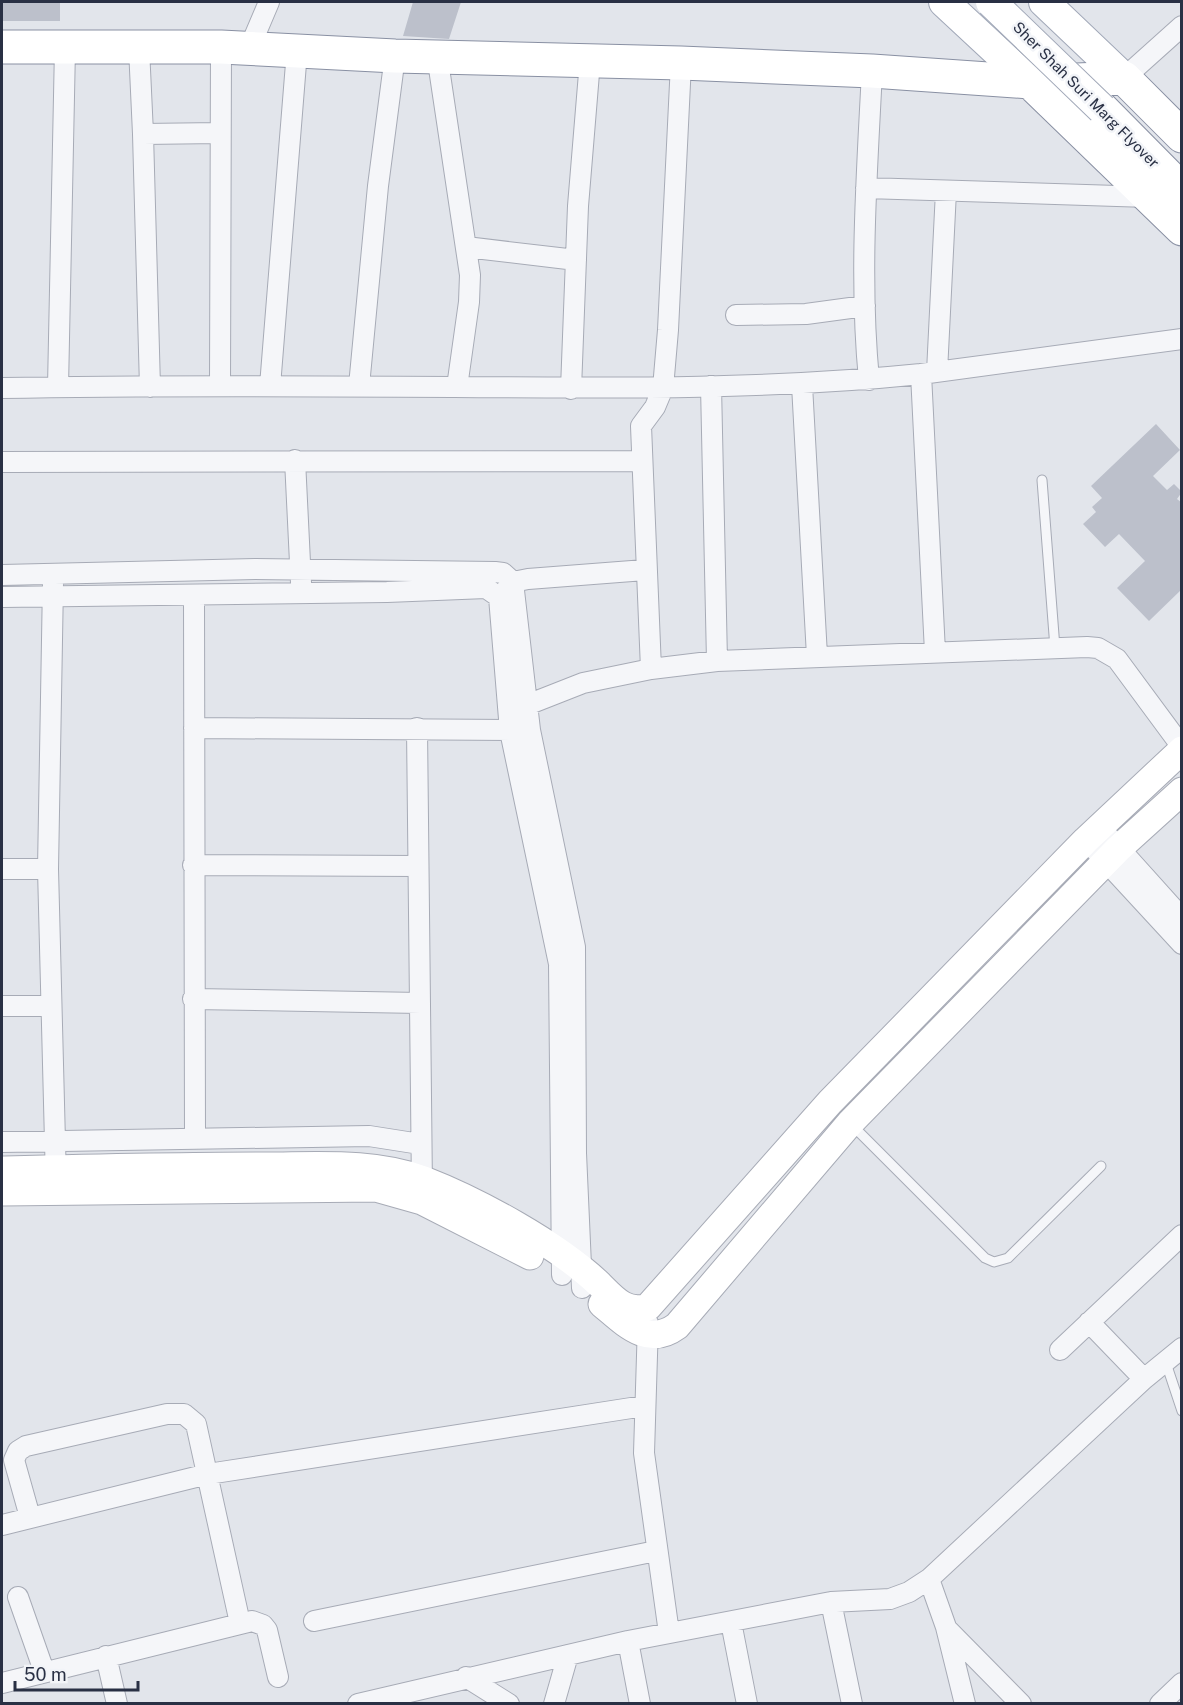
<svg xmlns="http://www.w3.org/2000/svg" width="1183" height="1705" font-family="'Public Sans',sans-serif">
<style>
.building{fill:#bcc0cb}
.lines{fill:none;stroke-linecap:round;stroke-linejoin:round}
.lane-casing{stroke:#a7abb6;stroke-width:11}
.street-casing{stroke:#a7abb6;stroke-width:22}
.secondary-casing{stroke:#a7abb6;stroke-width:29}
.primary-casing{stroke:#a1a8b8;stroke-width:32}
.highway-casing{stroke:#8990a3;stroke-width:35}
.lane{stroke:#f5f6f9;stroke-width:9}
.street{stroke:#f5f6f9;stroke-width:20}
.secondary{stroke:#fff;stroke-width:27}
.primary{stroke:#fff;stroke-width:30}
.highway{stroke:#fff;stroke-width:33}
.primary-bridge-casing{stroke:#a1a8b8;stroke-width:32;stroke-linecap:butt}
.primary-bridge{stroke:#fff;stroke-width:30}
.labels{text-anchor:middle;stroke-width:5;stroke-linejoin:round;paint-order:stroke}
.street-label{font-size:15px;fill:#293044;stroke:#f2f4f8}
</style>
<rect width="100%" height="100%" fill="#e2e5eb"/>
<path class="building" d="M2,2H60V21H2Z
M413,2H461L449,39L403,36Z
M1156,424L1180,450L1153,476L1167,490L1174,484L1182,492L1177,499L1182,503V589L1149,621L1117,588L1145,561L1119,534L1105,547L1083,524L1096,512L1092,507L1102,498L1091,486Z"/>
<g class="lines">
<g class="lane-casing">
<path id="lane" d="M1042,480L1055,648
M851,1124L985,1258L994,1262L1008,1258L1101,1166
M1166,1363L1182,1411"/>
</g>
<g class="street-casing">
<path id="street" d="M139,48L143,134
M249,49L269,2
M437,55L470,275L469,302L457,387
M1124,78L1182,26
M866,188L1148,197
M466,247L576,260
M736,315L806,314L865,306
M937,372L946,191
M869,380C859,277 867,173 872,71
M220,385L221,47
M802,385L817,656
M270,386L297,51
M359,386L378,186L395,56
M711,386L717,661
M58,387L65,48
M150,387L143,134L219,133
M2,388C152,385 303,386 454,387C610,388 765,390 921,374
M571,389L578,206L590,61
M295,460L301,583
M2,462L641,461
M2,575L255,569L495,572L503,573L513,582L530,730L575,947L576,1153L582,1288
M53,583L48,869L56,1181
M505,591L513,582L528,579L645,570
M194,595L195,1138
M2,597L387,592L486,588L499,597L510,731L559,964L562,1275
M935,652L921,374L1182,339
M651,669L641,426L655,407L663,388L668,330L681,63
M527,705L583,683L651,669L717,661L1087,647L1098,648L1117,659L1182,747
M194,728L521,730
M417,728L422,1189
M1110,838L1182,918
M1086,840L1182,944
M193,865L418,866
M2,869H48
M193,999L420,1003
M2,1006H51
M2,1142L369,1136L420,1144
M1089,1322L1144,1379
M648,1323L644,1453L669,1633
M1060,1350L1182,1235
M30,1517L14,1460L18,1451L26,1446L167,1414H184L196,1424L240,1623
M2,1525L208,1474L644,1406
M929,1579L946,1627L965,1704
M18,1597L44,1671
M831,1602L852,1704
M314,1621L656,1551
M731,1622L747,1704
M947,1629L1021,1704
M628,1641L640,1704
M106,1656L117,1704
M466,1677L509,1704
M2,1683L252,1621L263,1625L267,1630L278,1677
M358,1704L628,1641L831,1602L890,1599L909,1592L929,1579L1144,1379L1182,1348
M554,1704L568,1655
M1160,1704L1182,1683"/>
</g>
<g class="secondary-casing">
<path id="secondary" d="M2,1170C90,1168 177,1166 265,1166C316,1166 375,1161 424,1180C478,1201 557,1244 599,1284C614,1299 626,1314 648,1307L830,1102L1086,840L1182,750
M2,1192L376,1188L422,1201L530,1256
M602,1304C625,1323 647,1348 677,1326L850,1123L1118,849L1182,791"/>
</g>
<g class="primary-casing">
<path id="primary" d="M944,2L1030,82
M1044,2L1124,78"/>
</g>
<g class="highway-casing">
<path id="highway" d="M2,47H221L395,56L681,63L872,71L1030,82L1124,78L1182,136
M1030,82L1182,229
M1102,109L1182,190"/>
</g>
<use href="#lane" class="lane"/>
<use href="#street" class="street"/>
<use href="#secondary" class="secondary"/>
<use href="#primary" class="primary"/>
<use href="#highway" class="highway"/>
<g class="primary-bridge-casing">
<path id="primary-bridge" d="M991,2L1102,109"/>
</g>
<use href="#primary-bridge" class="primary-bridge"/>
</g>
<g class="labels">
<g class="street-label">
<text transform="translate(1086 95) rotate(45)" y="5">Sher Shah Suri Marg Flyover</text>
</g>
</g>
<rect width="1183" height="1705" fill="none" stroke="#293044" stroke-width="6"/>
<path d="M15 1681v9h123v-9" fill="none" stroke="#293044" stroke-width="3"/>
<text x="24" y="1681" font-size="18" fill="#293044" stroke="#f2f4f8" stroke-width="4.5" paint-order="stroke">50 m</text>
</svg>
